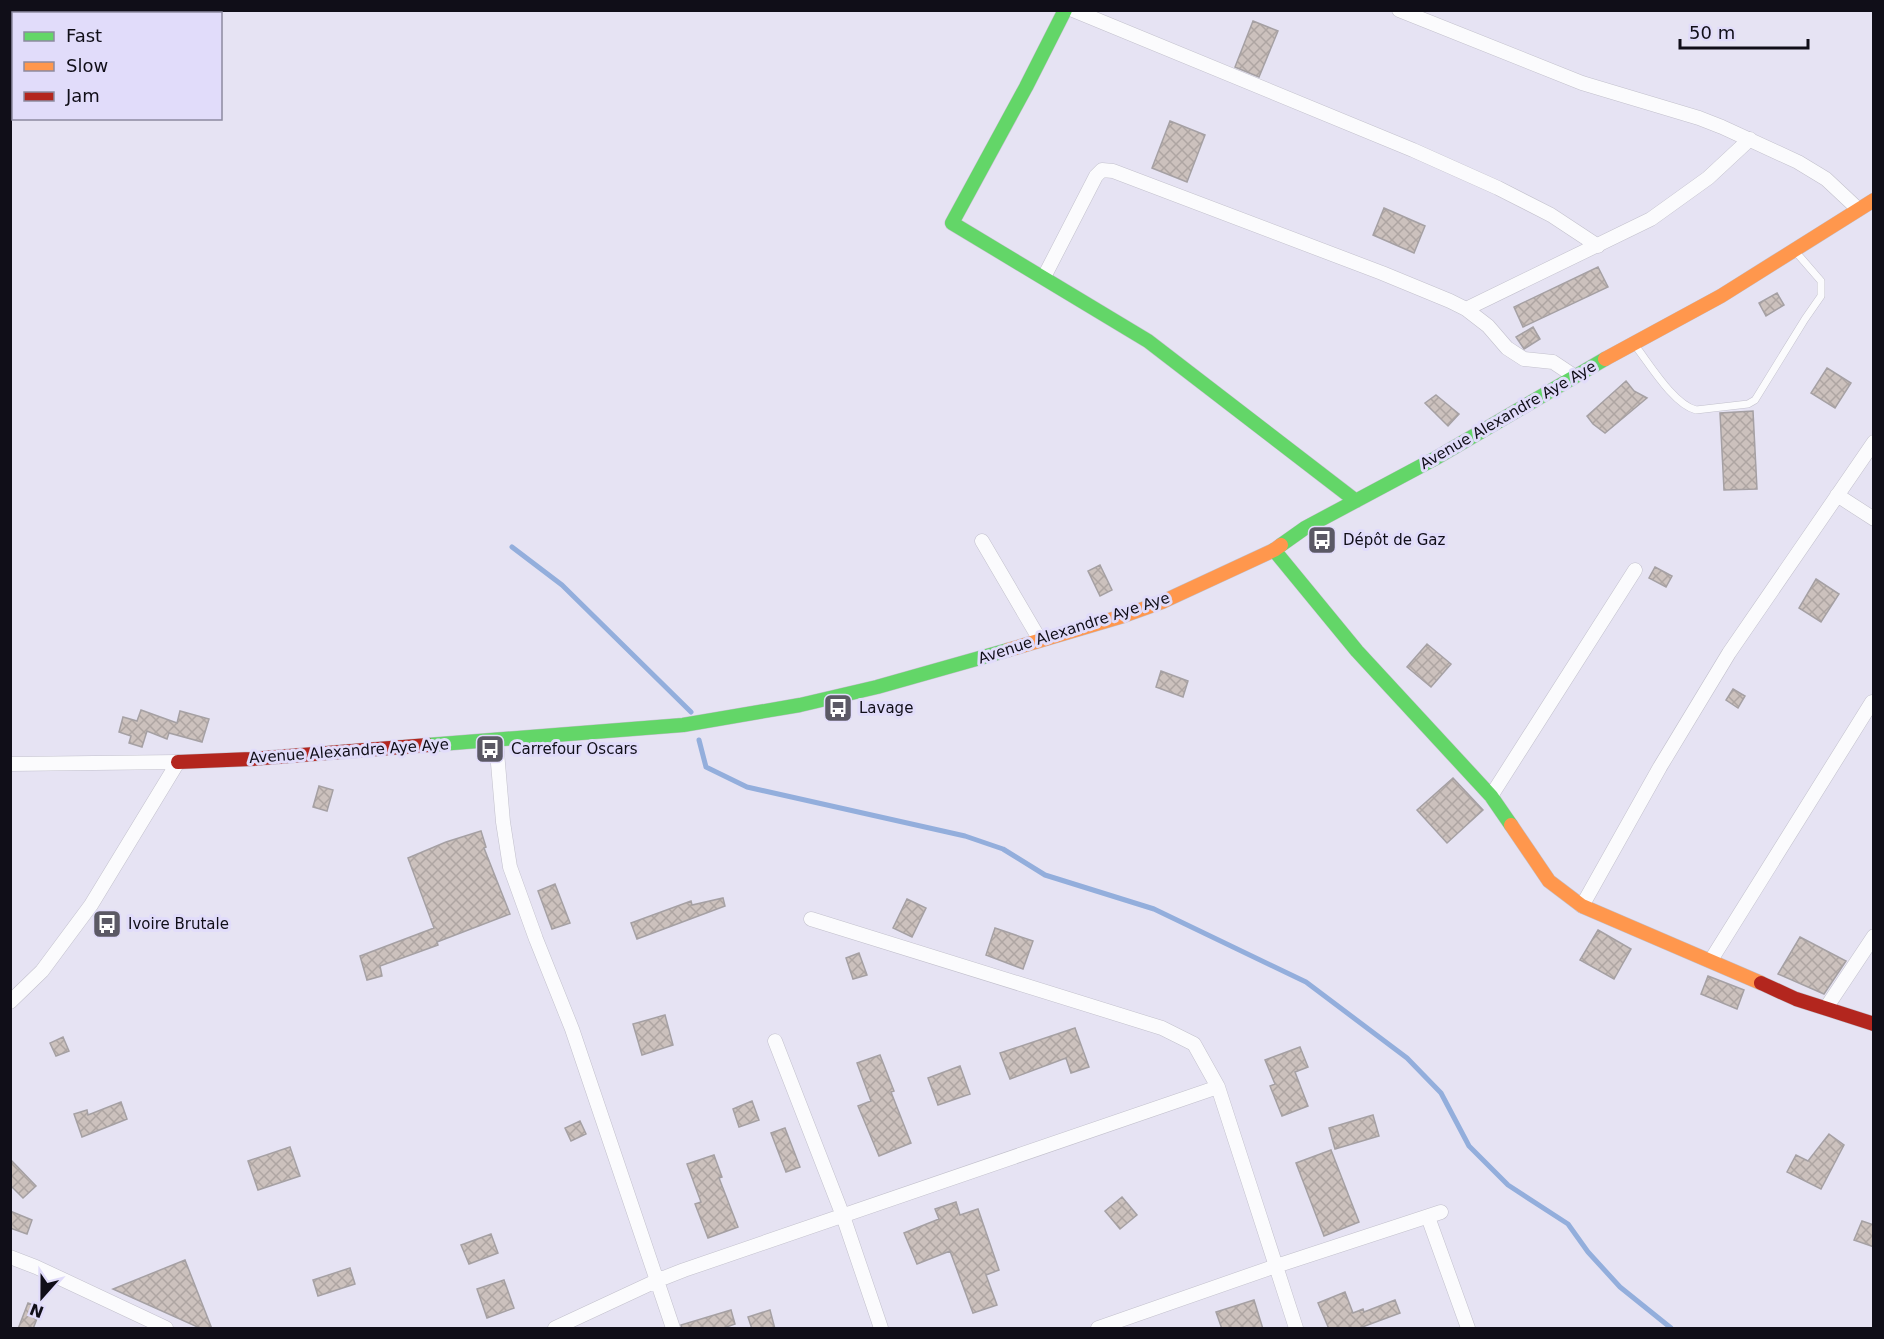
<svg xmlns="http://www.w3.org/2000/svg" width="1884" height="1339" font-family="'DejaVu Sans',sans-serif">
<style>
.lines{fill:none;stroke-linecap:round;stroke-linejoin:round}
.stream{stroke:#93aedc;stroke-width:5}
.building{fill:url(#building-cross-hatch);stroke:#a5a0a3;stroke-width:1.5}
.lane-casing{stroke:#c2c0cc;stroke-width:8}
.street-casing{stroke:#c2c0cc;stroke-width:15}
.fast-casing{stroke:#c2c0cc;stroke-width:15}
.slow-casing{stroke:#c2c0cc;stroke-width:15}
.jam-casing{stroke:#c2c0cc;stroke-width:15}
.lane{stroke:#fbfbfd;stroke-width:7}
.street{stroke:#fbfbfd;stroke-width:14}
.fast{stroke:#63d668;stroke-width:14}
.slow{stroke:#ff974d;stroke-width:14}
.jam{stroke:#b3261e;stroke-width:14}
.labels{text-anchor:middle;stroke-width:6;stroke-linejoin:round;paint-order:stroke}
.street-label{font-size:15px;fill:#100e18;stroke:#e1dcfa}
.poi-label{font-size:15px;fill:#100e18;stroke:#e1dcfa;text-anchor:start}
</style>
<defs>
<pattern id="building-cross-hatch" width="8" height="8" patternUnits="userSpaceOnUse" patternTransform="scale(1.5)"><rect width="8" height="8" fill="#ccc1bd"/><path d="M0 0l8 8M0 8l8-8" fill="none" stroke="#aea5a2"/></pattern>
</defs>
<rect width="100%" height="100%" fill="#e6e3f3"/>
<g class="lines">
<path class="stream" d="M512,547L562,585L691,712
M699,740L706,767L747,787L965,836L1003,849L1045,875L1154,909L1306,982L1407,1058L1441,1093L1469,1146L1508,1185L1568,1224L1588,1252L1620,1287L1671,1328"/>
</g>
<path class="building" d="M1253,21L1278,31L1259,77L1235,67Z
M1170,121L1205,135L1187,182L1152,168Z
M1384,208L1425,226L1414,253L1373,235Z
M1598,267L1608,287L1523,327L1514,307Z
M1777,293L1784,305L1766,316L1759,303Z
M1533,327L1540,339L1524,349L1516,337Z
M1827,368L1851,383L1835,408L1811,393Z
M1626,381L1634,391L1647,398L1605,433L1593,424L1587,416Z
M1436,395L1459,414L1448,426L1425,403Z
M1753,411L1757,489L1724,490L1720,413Z
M1100,565L1112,590L1100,596L1088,571Z
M1655,567L1672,576L1666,587L1649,578Z
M1816,579L1839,594L1821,622L1799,608Z
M1427,644L1451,664L1431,687L1407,667Z
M1161,671L1188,681L1183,697L1156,687Z
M1733,689L1745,696L1738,708L1726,700Z
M141,710L177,723L180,711L209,719L202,742L169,733L167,739L147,731L142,747L129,743L131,736L119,732L123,717L137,721Z
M1453,778L1483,810L1447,843L1417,810Z
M319,786L333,790L327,811L313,807Z
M481,831L486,847L484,848L510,914L437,942L438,945L380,966L382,976L367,980L360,956L434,928L408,858L446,842Z
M555,884L570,923L552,929L538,891Z
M723,898L725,906L637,939L631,923L691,901L692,905Z
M907,899L926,908L912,937L893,928Z
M995,928L1033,941L1023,969L986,955Z
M1598,930L1631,949L1614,979L1580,960Z
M1800,937L1846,961L1824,994L1778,974Z
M859,953L867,975L853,979L846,958Z
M1708,976L1744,990L1737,1009L1701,994Z
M665,1015L673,1045L642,1055L633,1024Z
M1075,1028L1089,1067L1071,1073L1066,1058L1010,1079L1000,1053Z
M63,1037L69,1051L56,1056L50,1043Z
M1300,1047L1308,1067L1295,1072L1308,1106L1282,1116L1270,1086L1275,1084L1265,1060Z
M880,1055L894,1091L891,1092L911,1143L879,1156L858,1106L871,1101L857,1063Z
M960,1066L970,1094L938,1105L928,1078Z
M752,1101L759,1120L739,1127L733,1109Z
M121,1102L127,1119L82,1137L74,1114L87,1110L88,1115Z
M1373,1115L1379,1136L1335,1149L1329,1128Z
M580,1121L586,1134L571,1141L565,1128Z
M785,1128L800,1167L786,1172L771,1133Z
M1829,1134L1844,1145L1821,1189L1787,1172L1796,1155L1808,1161Z
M290,1147L300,1176L258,1190L248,1161Z
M1331,1150L1359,1222L1324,1236L1296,1163Z
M714,1155L722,1177L719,1178L738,1227L708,1238L695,1204L701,1202L687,1164Z
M10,1159L36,1186L23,1198L10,1185Z
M1122,1197L1137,1215L1120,1229L1105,1211Z
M956,1202L960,1215L978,1209L999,1270L986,1275L997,1305L973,1313L950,1251L917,1264L904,1233L939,1219L935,1209Z
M10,1211L32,1220L27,1234L10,1228Z
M1862,1221L1874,1225V1247L1854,1240Z
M491,1234L498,1253L469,1264L461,1245Z
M185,1260L212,1329H202L113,1289Z
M350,1268L355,1284L318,1296L313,1280Z
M504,1280L514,1308L487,1318L477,1289Z
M1345,1292L1353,1313L1363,1309L1364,1312L1395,1300L1400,1313L1357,1329H1329L1318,1303Z
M1254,1300L1263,1329H1222L1216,1312Z
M28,1303L41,1308L33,1329H18Z
M731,1310L735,1324L721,1329H682L681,1325Z
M770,1310L775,1329H752L748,1317Z"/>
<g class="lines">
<g class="lane-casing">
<path id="lane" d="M1634,344C1649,363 1673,404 1696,410L1748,404L1755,400L1805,319L1821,296V281L1795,251"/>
</g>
<g class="street-casing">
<path id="street" d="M1073,10L1413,150L1498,188L1551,215L1598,246
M1399,10L1582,83L1699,118L1722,127L1798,162L1826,179L1858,209
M1044,277L1096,176L1102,170L1113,171L1382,273L1450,301L1466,309L1488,326L1507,348L1524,359L1553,362L1574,376
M1466,309L1651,219L1708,178L1750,139
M1837,495L1874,519
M982,541L1040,640
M496,740L503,822L510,867L536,939L572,1029L673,1328
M10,764L178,762
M1491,796L1635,570
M1582,906L1660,767L1729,653L1874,442
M811,919L1162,1028L1194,1044L1218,1087L1296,1328
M1711,960L1872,702
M10,1002L42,971L91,905L178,762
M1826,1008L1874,936
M775,1041L843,1216L881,1328
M1428,1217L1468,1328
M10,1257L36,1267L166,1328
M555,1328L656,1281L684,1270L1218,1087
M1098,1328L1276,1266L1441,1212"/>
</g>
<g class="fast-casing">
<path id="fast" d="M1065,10L1026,87L952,223L1148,341L1356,501
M1281,545L1305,528L1436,458L1605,359
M1274,550L1357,651L1491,796L1511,825
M428,745L683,725L800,705L877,687L1008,650"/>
</g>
<g class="slow-casing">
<path id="slow" d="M1605,359L1721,296L1874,200
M1008,650L1123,616L1162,602L1274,550L1281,545
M1511,825L1549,881L1582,906L1761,983"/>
</g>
<g class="jam-casing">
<path id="jam" d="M178,762L251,759L428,745
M1761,983L1796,999L1874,1024"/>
</g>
<use href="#lane" class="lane"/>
<use href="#street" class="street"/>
<use href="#fast" class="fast"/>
<use href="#slow" class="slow"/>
<use href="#jam" class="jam"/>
</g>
<defs>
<g id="bus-square" transform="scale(1.5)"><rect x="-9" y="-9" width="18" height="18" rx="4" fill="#5b5965" stroke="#e1dcfa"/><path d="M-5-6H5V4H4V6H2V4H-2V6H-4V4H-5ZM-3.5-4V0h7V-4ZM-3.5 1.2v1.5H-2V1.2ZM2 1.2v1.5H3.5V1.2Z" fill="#fff"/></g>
</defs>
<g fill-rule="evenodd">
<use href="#bus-square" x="1322" y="540"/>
<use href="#bus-square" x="838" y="708"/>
<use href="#bus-square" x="490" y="749"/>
<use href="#bus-square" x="107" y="924"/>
</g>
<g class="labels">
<g class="street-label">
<text transform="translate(1508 415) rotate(-30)" y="5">Avenue Alexandre Aye Aye</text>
<text transform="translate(1074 628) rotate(-18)" y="5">Avenue Alexandre Aye Aye</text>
<text transform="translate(349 751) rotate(-4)" y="5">Avenue Alexandre Aye Aye</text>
</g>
<g class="poi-label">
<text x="1343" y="545">Dépôt de Gaz</text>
<text x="859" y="713">Lavage</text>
<text x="511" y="754">Carrefour Oscars</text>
<text x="128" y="929">Ivoire Brutale</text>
</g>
</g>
<rect width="1884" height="1339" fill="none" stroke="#100e18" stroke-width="24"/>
<rect x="12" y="12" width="210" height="108" fill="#e1dcfa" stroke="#8d8aa0" stroke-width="1.5"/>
<rect x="24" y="32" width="30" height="9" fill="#63d668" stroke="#8d8aa0" stroke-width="1.5"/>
<text x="66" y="42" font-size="18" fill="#100e18">Fast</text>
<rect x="24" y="62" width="30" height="9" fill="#ff974d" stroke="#8d8aa0" stroke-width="1.5"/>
<text x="66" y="72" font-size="18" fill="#100e18">Slow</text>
<rect x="24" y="92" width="30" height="9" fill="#b3261e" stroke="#8d8aa0" stroke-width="1.5"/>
<text x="66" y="102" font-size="18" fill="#100e18">Jam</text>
<g transform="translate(42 1297) rotate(201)" stroke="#e1dcfa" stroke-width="4.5" paint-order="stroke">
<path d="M0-4.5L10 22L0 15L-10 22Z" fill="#100e18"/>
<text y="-9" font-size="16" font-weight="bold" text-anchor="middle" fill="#100e18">N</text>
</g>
<path d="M1680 39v9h128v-9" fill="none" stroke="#100e18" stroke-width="3"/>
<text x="1689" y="39" font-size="18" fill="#100e18" stroke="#e1dcfa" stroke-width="4.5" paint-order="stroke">50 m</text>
</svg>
